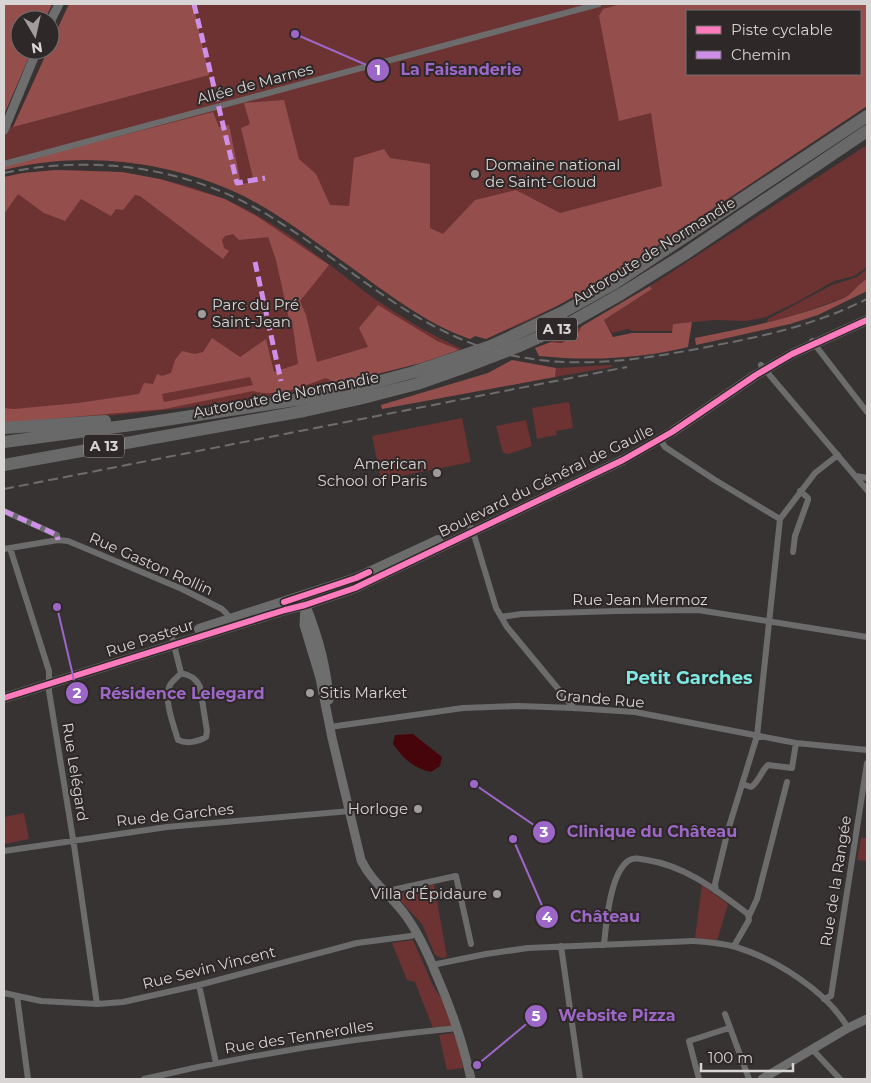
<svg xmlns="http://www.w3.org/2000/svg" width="871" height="1083" font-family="Montserrat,sans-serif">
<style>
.green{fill:#6c3332;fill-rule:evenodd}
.forest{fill:#944f4d;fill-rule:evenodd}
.water{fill:#45050a}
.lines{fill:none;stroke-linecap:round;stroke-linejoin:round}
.street{stroke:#6c6c6c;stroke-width:6}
.secondary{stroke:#6e6e6e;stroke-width:9}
.primary{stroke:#6d6c6c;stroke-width:10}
.highway{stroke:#6a6969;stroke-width:12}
.rail{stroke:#6e6d6d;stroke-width:2;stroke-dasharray:10 5;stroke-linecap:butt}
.quiet{stroke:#ce8fe9;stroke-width:5;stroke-dasharray:10 5;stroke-linecap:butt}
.cycleway-casing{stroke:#2e2828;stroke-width:9}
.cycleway{stroke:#fd7abc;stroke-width:6}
.poi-dot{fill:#a09c9c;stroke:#2e2828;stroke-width:2}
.labels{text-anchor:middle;stroke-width:4;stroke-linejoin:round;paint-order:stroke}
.shield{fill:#2e2828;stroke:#a6a1a1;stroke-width:1}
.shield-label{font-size:14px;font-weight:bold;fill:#d9d5d5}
.street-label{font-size:15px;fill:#d9d5d5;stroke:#2e2828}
.poi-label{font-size:15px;fill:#d9d5d5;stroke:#2e2828;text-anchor:start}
.quarter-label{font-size:18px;font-weight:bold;fill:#7ee9e2;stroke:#2e2828}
.leader{fill:none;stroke:#9c67c7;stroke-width:2}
.callout-dot{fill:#9c67c7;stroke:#2e2828;stroke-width:2}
.mark-label{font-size:15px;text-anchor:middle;font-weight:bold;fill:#fff}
.callout-label{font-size:16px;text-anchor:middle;font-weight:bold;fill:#9c67c7;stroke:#2e2828;stroke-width:4;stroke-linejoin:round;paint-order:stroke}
</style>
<rect width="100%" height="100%" fill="#373333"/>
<path class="green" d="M69,4H867V106L627,266L591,288L532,319L486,339L475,336L470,339C425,323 387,293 348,265C311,239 275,210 233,191C161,160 81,151 4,170V129L13,126L48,50H50V45ZM687,11H860V74H687Z
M867,145V267L854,276L834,281L799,301L766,317L746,321L716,320L673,324V331H632L628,329L612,333L604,320L652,289L650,286Z
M56,170C116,170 168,176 224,199C275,220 320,258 364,291C394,313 427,333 462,349C312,400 160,413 4,423V177L23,173Z
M867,269V279L861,282L856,290L846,297L802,313L767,323L768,319L832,285L857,277Z
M582,326C575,339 566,344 551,342Z
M611,365L612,367L555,377L556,368Z
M569,402L573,428L556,431L557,435L537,439L532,408Z
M462,418L471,462L381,480L372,436Z
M526,420L532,446L508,454L503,453L496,426Z
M24,813L29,839L4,844V817Z
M861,838H867V861L857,860Z
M434,884L447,957L442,958L435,955L422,924L395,895Z
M702,885L728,904L717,941L695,938Z
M413,940L434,988L442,999L452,1024L451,1026L433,1028L415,982L407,980L392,943Z
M453,1033L459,1047L463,1068L447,1070L439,1035Z"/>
<path class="forest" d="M4,4H52L45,20H20V50H32L4,115Z
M69,4H193L209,75L13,127L48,50H50V45Z
M621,4H867V106L627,266L557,306L486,339L475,336L470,339C425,323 387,293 348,265C311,239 275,210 233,191C161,160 81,151 4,170V166L213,112L219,127L229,125L241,184L254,182L241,128L250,124L244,103L284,100L299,159L316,174L330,205L349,206L354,158L384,149L390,158L430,164V228L443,234L475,200L516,190L560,213L662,186L651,113L619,121L599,16L603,9ZM687,11H860V74H687Z
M56,170L122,172L160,179L225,199L258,217L329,265L300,301L306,315L317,362L368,347L359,328L378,305L437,341L459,350L421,363L337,384L326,378C303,386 278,398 253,391L164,409L4,423V408L14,409L78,403L139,394L144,383L153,384L157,374L162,376L171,373L175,360L182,351L195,354L203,352L212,338L240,357L266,339L274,372L298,364L292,320L289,319L276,260L268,237L239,240L233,234L225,236L222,240L224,248L229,251L223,259L140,196L135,195L123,210L116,209L111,216L81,199L65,221L44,213L18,194L4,214V177L23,173ZM250,377L253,385L164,402L162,394Z
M867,279V291L818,315L790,324L696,345L695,338C745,328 796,318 844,298C854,293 858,283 867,279Z
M650,286L652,289L604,320L613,337L632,333H672L673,324L692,322L688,347C639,359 589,361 539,356L535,348L551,342L561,343L575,337L582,326Z
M512,360L556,368L555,377L382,409L381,405L488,373Z"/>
<path class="water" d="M413,734L442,757L440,766L431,772C413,768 403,758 393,744L395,735Z"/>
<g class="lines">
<path class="street" d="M4,164L599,4
M812,341L867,412
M761,365L867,490
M659,438L665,447L715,480L780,519
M856,476L867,478
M4,511L57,535L58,540
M470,526L475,538L496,608L507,627L574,708
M10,548L49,671V691L74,845L97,1004
M4,549L58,540L68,541L182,589L222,609L227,614L229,619
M793,552L795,536L808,500V498L800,491
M501,617L521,614L617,611L698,610L867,637
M172,637L181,673
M181,673C191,676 196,678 200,687L207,731L206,737C198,742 187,744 178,740C174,726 163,699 170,685C172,681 178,677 181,673Z
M330,727L463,708L518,706L574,708L635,712L796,743L867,750
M742,784L751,787C759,782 761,771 768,765L792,768L796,743
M4,851L167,827L350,811
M716,891L715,884L728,830L757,736L780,519L815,473L838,455
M383,892L456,876L471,944
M749,916L757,899L787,782
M604,945C606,924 610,874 628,861C634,857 640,859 647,860C686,866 717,891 748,914L749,920L734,946
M561,946L580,1079
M432,965L486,954L528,948L693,941C707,942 722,943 736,947C775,959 827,991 848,1028
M199,985L216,1063
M4,993L41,1001L97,1004L123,1002L199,985L357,943L411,936L417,933
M17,996L28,1079
M824,999L831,996L867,763
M725,1014L749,1079
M812,1049L840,1079
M144,1079C247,1055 353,1038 458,1028
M699,1079L689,1041L729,1028"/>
<path class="secondary" d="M50,22L59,4
M4,130L37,50
M305,605L304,625L320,678L332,738L361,860C372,883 392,896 406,916C419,934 428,954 436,974C451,1008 463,1043 471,1079
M306,606C318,636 327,668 329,700
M762,1079L848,1028L867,1019"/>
<path class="primary" d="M199,629L356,578L438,540
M4,698L285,610L305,605L355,588L623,460L672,432L756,375L792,354L867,320"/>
<path class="highway" d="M4,428L105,421
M4,442L139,424L302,399L347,390L414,372L491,346L563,312L615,283L867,116
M4,465L304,411L359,399L417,384L468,366L517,347L568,324L621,294L685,254L867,131"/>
<path class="rail" d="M4,173C96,154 190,167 271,217C334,255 387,306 454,336C541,376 627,363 717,345C770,335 819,323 867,299
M4,489L627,367"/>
<path class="quiet" d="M194,4L237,183L265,178
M255,262L281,381
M4,511L57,535L58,540"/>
<g class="cycleway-casing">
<path id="cycleway" d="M284,602L356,578L369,572
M4,698L285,610L305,605L355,588L623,460L672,432L756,375L792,354L867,320"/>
</g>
<use href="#cycleway" class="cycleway"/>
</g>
<g class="poi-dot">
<circle cx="475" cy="174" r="5"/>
<circle cx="202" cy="314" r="5"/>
<circle cx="437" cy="473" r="5"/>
<circle cx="310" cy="693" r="5"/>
<circle cx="418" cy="809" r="5"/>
<circle cx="497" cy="894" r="5"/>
</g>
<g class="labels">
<g class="shield">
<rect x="537" y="317.5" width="40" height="23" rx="4"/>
<rect x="84" y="434.5" width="40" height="23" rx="4"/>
</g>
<g class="shield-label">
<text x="557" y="334">A 13</text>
<text x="104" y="451">A 13</text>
</g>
<g class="street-label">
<text transform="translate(255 84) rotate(-15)" y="5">Allée de Marnes</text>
<text transform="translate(654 251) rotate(-32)" y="5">Autoroute de Normandie</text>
<text transform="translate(286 395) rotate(-11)" y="5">Autoroute de Normandie</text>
<text transform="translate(546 481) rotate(-26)" y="5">Boulevard du Général de Gaulle</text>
<text transform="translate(151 564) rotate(24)" y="5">Rue Gaston Rollin</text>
<text x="640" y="605">Rue Jean Mermoz</text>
<text transform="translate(150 638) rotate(-18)" y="5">Rue Pasteur</text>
<text transform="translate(600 699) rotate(5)" y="5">Grande Rue</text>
<text transform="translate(75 772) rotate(81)" y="5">Rue Lelégard</text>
<text transform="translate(175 815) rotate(-6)" y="5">Rue de Garches</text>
<text transform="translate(836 881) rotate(-81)" y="5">Rue de la Rangée</text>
<text transform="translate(209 968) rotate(-14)" y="5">Rue Sevin Vincent</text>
<text transform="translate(299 1037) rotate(-9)" y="5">Rue des Tennerolles</text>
</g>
<g class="poi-label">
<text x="485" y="170">Domaine national<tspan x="485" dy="17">de Saint-Cloud</tspan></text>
<text x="212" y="310">Parc du Pré<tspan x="212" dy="17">Saint-Jean</tspan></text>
<text x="427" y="469" text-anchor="end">American<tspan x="427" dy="17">School of Paris</tspan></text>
<text x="320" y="698">Sitis Market</text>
<text x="408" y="814" text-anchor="end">Horloge</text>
<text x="487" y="899" text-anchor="end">Villa d'Épidaure</text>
</g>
<g class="quarter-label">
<text x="689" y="684">Petit Garches</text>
</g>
</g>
<path class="leader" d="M295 34L378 70M57 607L77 693M474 784L544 832M513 839L547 917M477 1065L536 1016"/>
<g class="callout-dot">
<circle cx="295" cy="34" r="5"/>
<circle cx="57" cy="607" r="5"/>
<circle cx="474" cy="784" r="5"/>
<circle cx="513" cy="839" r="5"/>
<circle cx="477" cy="1065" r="5"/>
<circle cx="378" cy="70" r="12"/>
<circle cx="77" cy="693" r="12"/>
<circle cx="544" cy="832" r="12"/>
<circle cx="547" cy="917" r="12"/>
<circle cx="536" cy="1016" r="12"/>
</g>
<g class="mark-label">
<text x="378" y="75">1</text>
<text x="77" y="698">2</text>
<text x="544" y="837">3</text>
<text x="547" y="922">4</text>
<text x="536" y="1021">5</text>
</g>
<g class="callout-label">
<text x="461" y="75">La Faisanderie</text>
<text x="182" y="699">Résidence Lelegard</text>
<text x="652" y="837">Clinique du Château</text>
<text x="605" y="922">Château</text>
<text x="617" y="1021">Website Pizza</text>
</g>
<rect width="871" height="1083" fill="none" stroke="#d9d5d5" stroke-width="10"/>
<rect x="686" y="10" width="175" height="65" fill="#2e2828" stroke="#726d6d"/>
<rect x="696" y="26" width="25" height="8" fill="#fd7abc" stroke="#726d6d"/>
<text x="731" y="35" font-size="15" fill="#d9d5d5">Piste cyclable</text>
<rect x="696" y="51" width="25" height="8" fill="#ce8fe9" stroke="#726d6d"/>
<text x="731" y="60" font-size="15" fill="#d9d5d5">Chemin</text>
<g transform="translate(35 35) rotate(171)"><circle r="24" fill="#2e2828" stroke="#726d6d"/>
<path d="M0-4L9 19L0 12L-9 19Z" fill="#a09c9c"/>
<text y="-8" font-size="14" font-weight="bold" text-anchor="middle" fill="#d9d5d5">N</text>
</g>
<path d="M701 1063v8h92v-8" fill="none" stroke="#d9d5d5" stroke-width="2.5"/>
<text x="708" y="1063" font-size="15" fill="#d9d5d5" stroke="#2e2828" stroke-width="4" paint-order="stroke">100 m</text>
</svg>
